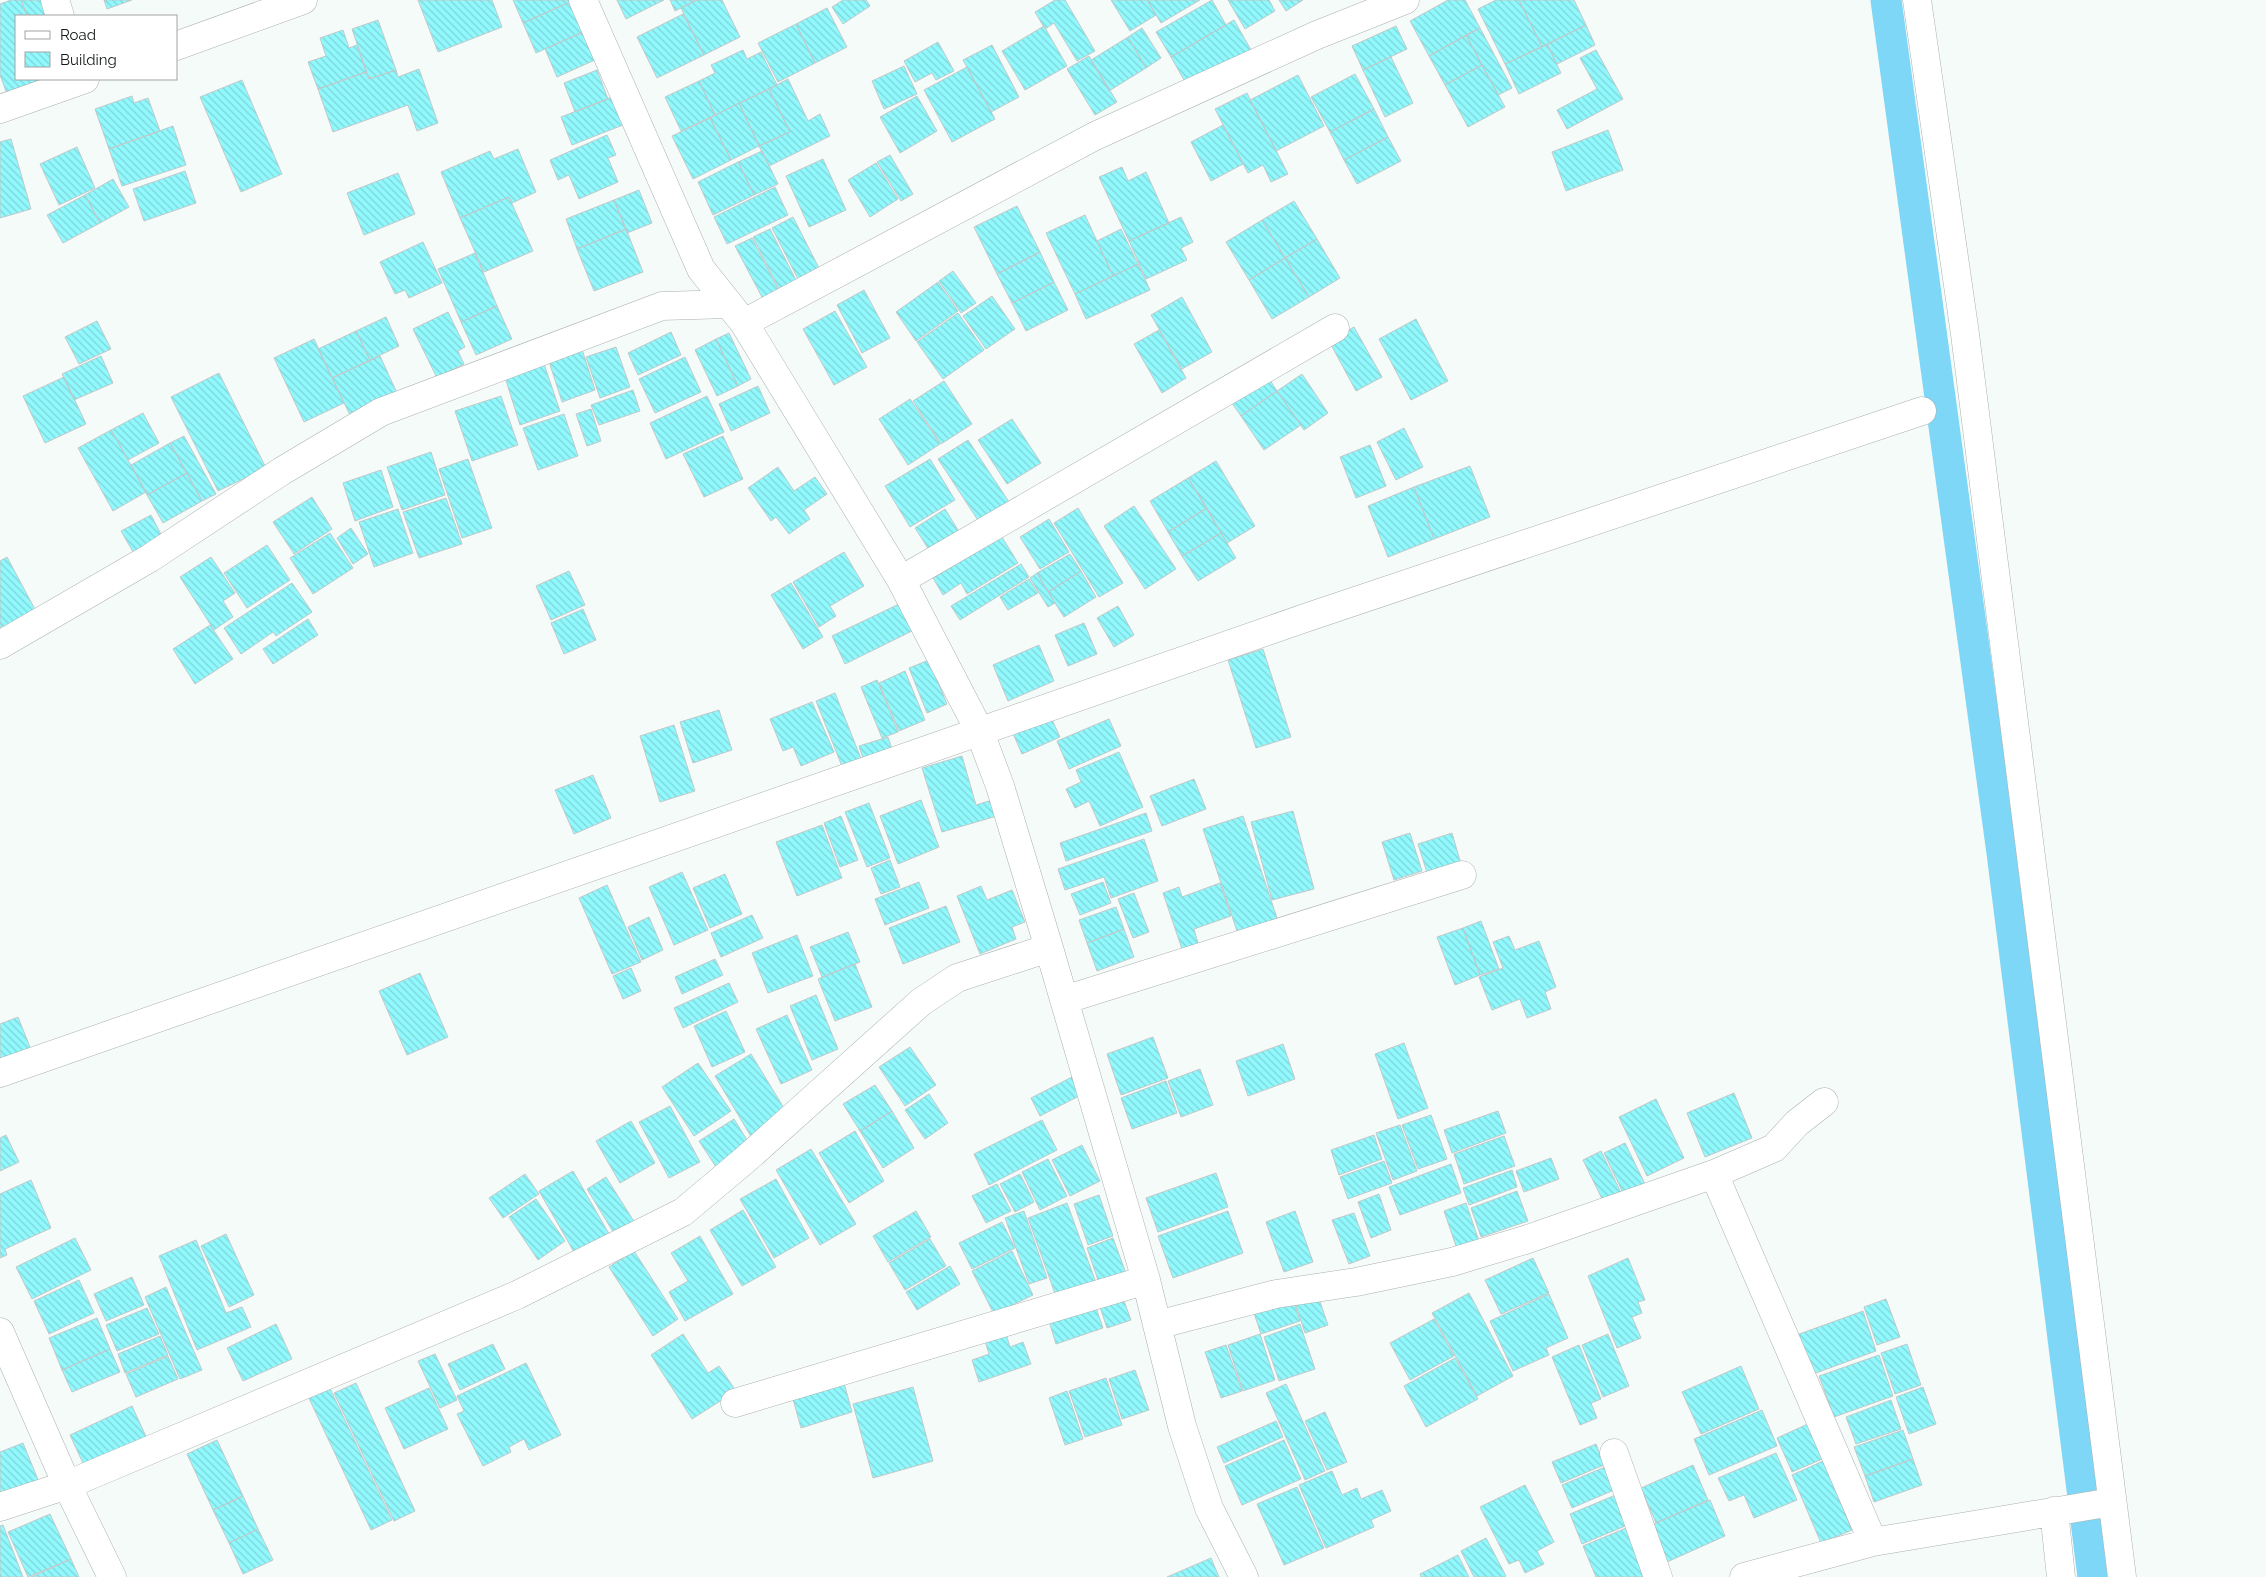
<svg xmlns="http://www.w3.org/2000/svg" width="2266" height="1577" font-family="Raleway,sans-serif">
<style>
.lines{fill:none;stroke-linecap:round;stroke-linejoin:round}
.canal{stroke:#7ed7f7;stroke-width:31}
.building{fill:url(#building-back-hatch);stroke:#c2c9c9}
.minor-casing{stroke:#abb1af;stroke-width:29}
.minor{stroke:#fff;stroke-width:28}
</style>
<defs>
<pattern id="building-back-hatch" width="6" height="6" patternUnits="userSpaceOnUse" patternTransform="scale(1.25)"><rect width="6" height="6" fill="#91f9fd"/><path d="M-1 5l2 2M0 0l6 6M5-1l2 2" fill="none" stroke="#7cd5d8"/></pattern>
</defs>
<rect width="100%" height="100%" fill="#f5fbf9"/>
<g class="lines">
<path class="canal" d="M1886,0L2002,853L2093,1577"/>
</g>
<path class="building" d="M11,0H21L27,16H16V79H49L7,94L0,75V4Z
M21,0H46L52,16H27Z
M104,0H132L107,9Z
M418,0H492L502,27L438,52Z
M513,0H569L570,2L523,23Z
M617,0H664L626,19Z
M670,0H697L675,11Z
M697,0H722L740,37L704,55L681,8Z
M843,0H866L870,6L843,24L832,7Z
M1055,0H1065L1095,51L1077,61L1054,23L1045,29L1035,12Z
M1111,0H1147L1156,15L1130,31Z
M1147,0H1200L1161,23Z
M1212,0L1226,25L1171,57L1156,32Z
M1228,0H1269L1275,11L1245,29Z
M1279,0H1303L1286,11Z
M1448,0H1465L1480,28L1429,56L1410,21Z
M1496,0H1519L1542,47L1505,64L1478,9Z
M1519,0H1574L1586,25L1542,47Z
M570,2L583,32L536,53L523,23Z
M827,8L847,47L815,63L796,24Z
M683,14L704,55L657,78L637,37Z
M378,20L396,70L369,79L352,29Z
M1234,20L1251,50L1188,87L1171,57Z
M796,24L815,63L778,82L758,43Z
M1586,25L1595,45L1557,64L1547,44Z
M1044,26L1067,66L1025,90L1002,51Z
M1396,26L1407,49L1363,70L1352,46Z
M1142,28L1161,58L1146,68L1128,37Z
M1480,28L1512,88L1498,95L1466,35Z
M343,30L349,48L357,45L366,72L318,89L308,62L326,56L320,38Z
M583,32L595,60L557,77L545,49Z
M1466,35L1482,65L1445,85L1429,56Z
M1128,37L1146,68L1109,91L1091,60Z
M938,42L954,71L936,80L932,73L915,82L904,61Z
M1547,44L1561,73L1519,94L1505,64Z
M992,45L1019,97L991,112L963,60Z
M743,50L747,59L761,52L777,85L715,115L699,81L715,73L711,65Z
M1596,50L1623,99L1567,129L1557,110L1597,89L1580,58Z
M1089,56L1117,102L1095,115L1067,69Z
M1391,57L1413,103L1385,117L1363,70Z
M1482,65L1505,107L1468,127L1445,85Z
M904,66L917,94L884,109L872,81Z
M967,67L995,119L952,142L924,90Z
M419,69L438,123L417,131L408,105L333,132L318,89L366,72L369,79L396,70L398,77Z
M597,70L608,99L575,112L564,83Z
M1355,74L1374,109L1330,132L1311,97Z
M1298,75L1324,126L1276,151L1250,100Z
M788,79L808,121L820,114L830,136L769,166L759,146L790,132L769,89Z
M242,80L282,174L241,192L200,97Z
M699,81L715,115L681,131L665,97Z
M769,89L790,132L759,146L739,103Z
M1247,93L1288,174L1271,182L1263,165L1248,173L1215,109Z
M617,95L628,123L572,145L561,117Z
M132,96L134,103L148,98L160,131L109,149L95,109Z
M917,96L937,131L900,153L880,117Z
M739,103L759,146L731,160L710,118Z
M1374,109L1388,137L1344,160L1330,132Z
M710,118L731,160L693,179L672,136Z
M1223,125L1243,164L1211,181L1191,142Z
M173,126L186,165L122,186L109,149Z
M1608,130L1623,170L1566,191L1552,152Z
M607,135L616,155L608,158L618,182L579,199L569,175L558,180L550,160Z
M1388,137L1401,161L1357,184L1344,160Z
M11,139L31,209L0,218V142Z
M77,147L95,188L59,205L40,164Z
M518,149L536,192L512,203L509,197L460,218L441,172L490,151L494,159Z
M762,151L778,184L754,195L738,162Z
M890,155L913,194L901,201L877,162Z
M823,159L846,210L809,227L786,176Z
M738,162L754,195L713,215L698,182Z
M876,163L898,199L870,217L848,180Z
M1122,167L1128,181L1146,172L1169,223L1129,241L1099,177Z
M185,171L196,203L144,221L133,189Z
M398,173L415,214L364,235L347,193Z
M113,179L129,207L100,223L85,195Z
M775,187L788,215L727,244L714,217Z
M639,190L652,223L627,233L614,200Z
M85,195L100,223L63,243L47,215Z
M509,197L533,251L484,272L460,218Z
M614,200L626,229L577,249L566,219Z
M1294,201L1317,239L1285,258L1262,220Z
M1017,206L1040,252L997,274L974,227Z
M1085,215L1113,276L1075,294L1046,233Z
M793,217L820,270L799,281L772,228Z
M1181,217L1193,242L1181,248L1187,260L1146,279L1129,241Z
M1262,220L1285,258L1249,280L1226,242Z
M626,229L643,272L594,291L577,249Z
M770,229L797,282L780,291L753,237Z
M1121,229L1138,264L1113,276L1097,241Z
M752,238L779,291L763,299L735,246Z
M1317,239L1340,278L1309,297L1285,258Z
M423,242L442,283L409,298L405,290L395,294L380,262Z
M1040,252L1054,282L1012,303L997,274Z
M475,253L497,306L461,322L438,269Z
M1285,258L1309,297L1272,319L1249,280Z
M1138,264L1150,290L1086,319L1075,294Z
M953,271L976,303L961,313L939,281Z
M938,282L958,311L916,341L896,312Z
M1054,282L1068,310L1026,331L1012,303Z
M864,290L890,338L862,353L837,305Z
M992,296L1015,329L986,349L963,316Z
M1182,297L1212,352L1182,369L1151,315Z
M497,306L512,339L476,355L461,322Z
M835,311L867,367L834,385L803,329Z
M448,312L465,347L458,351L464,364L437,378L413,329Z
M958,313L984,350L943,379L917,342Z
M386,317L399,346L370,360L356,331Z
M1416,319L1448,381L1411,400L1379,339Z
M97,321L111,349L79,364L65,337Z
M1354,327L1382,377L1356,391L1329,341Z
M1159,330L1186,378L1162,393L1134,344Z
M356,331L370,360L332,378L318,349Z
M671,332L681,355L638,375L628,353Z
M729,333L751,379L738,386L716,339Z
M314,339L344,403L304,422L274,358Z
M716,339L738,386L717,396L695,350Z
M580,343L595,390L562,402L547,355Z
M616,347L630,387L600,398L586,357Z
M101,356L113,383L74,400L62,374Z
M380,356L397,393L350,415L332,378Z
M685,357L701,392L655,413L639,379Z
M542,358L560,411L520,425L503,371Z
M219,373L266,468L218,491L171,397Z
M1266,374L1277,391L1241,416L1229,399Z
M1302,374L1328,413L1304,430L1277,391Z
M64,377L86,424L45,443L23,396Z
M944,381L972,424L941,444L913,401Z
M758,386L770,413L731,431L719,404Z
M633,390L640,411L599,425L591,405Z
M1277,391L1301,425L1264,450L1241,416Z
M501,396L518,445L472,461L455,411Z
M707,396L724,432L666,459L650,423Z
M910,399L940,444L908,465L879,419Z
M591,409L601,441L587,446L576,414Z
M143,413L159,443L128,460L111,430Z
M564,414L578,456L538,470L523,428Z
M1012,419L1041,463L1007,484L978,440Z
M1404,428L1423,467L1396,480L1377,442Z
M111,430L146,492L113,511L78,448Z
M184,436L216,494L202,501L170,443Z
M723,436L743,479L704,497L683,454Z
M968,440L1013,508L983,528L938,459Z
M170,443L187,473L147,495L131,465Z
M1370,445L1386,486L1356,498L1340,457Z
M431,452L445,495L402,510L387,467Z
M468,459L492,528L462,538L439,469Z
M930,459L955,500L910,527L885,486Z
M1216,461L1255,526L1227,543L1188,478Z
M1470,466L1490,517L1434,539L1414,487Z
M778,467L794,491L815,477L827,494L804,510L810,519L789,534L776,517L771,521L748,488Z
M381,470L393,507L355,521L343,483Z
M187,473L202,501L163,523L147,495Z
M1188,478L1207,508L1168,532L1150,501Z
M1414,487L1434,539L1388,557L1368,506Z
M312,497L332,529L294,554L273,522Z
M446,498L462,544L419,558L403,512Z
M1134,506L1176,569L1145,589L1104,526Z
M1078,508L1123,583L1099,597L1054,523Z
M1207,508L1221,533L1182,556L1168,532Z
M398,509L413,553L374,567L359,522Z
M945,509L961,535L931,553L915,528Z
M151,515L166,544L137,559L121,531Z
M1049,519L1069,552L1040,569L1020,537Z
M351,528L368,554L353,564L337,538Z
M330,533L353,568L313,594L290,558Z
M1221,533L1236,558L1198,581L1182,556Z
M1002,537L1018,563L967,594L961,583L943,595L933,578Z
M267,545L290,580L247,608L224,573Z
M844,552L864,586L830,606L836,616L819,627L793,582Z
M1070,554L1081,571L1048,592L1037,573Z
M7,557L38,615L0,636V561Z
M211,557L235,593L223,601L233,617L214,630L180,577Z
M1021,564L1029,577L960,620L951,606Z
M569,571L585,605L551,620L536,586Z
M1081,571L1096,597L1064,617L1048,592Z
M1037,573L1055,603L1048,607L1030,578Z
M1029,579L1038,593L1008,610L1000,597Z
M292,583L312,612L276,636L273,632L241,654L224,628Z
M791,583L823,637L803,649L771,595Z
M899,604L912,631L845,664L832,636Z
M1118,606L1134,635L1114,647L1097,618Z
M583,609L596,640L564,654L551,623Z
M308,619L318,635L273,664L263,649Z
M1084,623L1097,654L1068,666L1055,635Z
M210,625L233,659L195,684L173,649Z
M1039,645L1054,681L1008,701L993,665Z
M1263,649L1291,737L1256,748L1228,660Z
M929,660L947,704L927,713L909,668Z
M905,671L925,720L899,731L879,683Z
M877,680L898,732L882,738L861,687Z
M835,693L864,766L845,774L816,701Z
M812,702L834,752L801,766L793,747L783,751L770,719Z
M719,710L732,750L693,763L680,722Z
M1049,713L1060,737L1022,754L1011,729Z
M1109,719L1121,746L1069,769L1057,741Z
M674,725L695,791L660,802L640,736Z
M888,737L895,758L866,767L859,746Z
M1119,752L1143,807L1100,826L1089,801L1075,808L1066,789L1081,782L1076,770Z
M962,756L976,805L992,800L997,816L942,832L922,768Z
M593,775L611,818L574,834L555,790Z
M1194,779L1206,809L1162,826L1150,796Z
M921,800L939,847L898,864L880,816Z
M869,803L890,858L867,867L845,812Z
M1293,811L1314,889L1272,900L1251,822Z
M1146,813L1152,831L1066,861L1060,843Z
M841,816L858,860L840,867L824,823Z
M1243,816L1278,921L1238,934L1203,829Z
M822,825L842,878L797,896L776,842Z
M1410,833L1422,871L1394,880L1382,842Z
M1452,833L1463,871L1430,882L1418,844Z
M1144,839L1158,881L1111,898L1104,877L1065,890L1058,869Z
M890,860L900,887L881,894L871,868Z
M682,872L708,930L674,945L649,887Z
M725,874L742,914L710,928L693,888Z
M919,882L929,908L885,925L875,899Z
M1103,882L1111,903L1080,915L1071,894Z
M1220,883L1231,916L1194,929L1200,950L1184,955L1163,893L1179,887L1182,897Z
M607,885L641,962L612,974L579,898Z
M981,886L987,900L1012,890L1025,922L1012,927L1016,939L980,954L957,896Z
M1134,893L1149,932L1133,938L1118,899Z
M946,906L960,942L903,964L889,928Z
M1116,907L1124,929L1087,943L1079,920Z
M752,915L763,938L721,957L711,933Z
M649,917L663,950L642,960L628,927Z
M1481,921L1499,969L1480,975L1463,928Z
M1463,928L1480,975L1455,985L1437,937Z
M1124,929L1134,957L1097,971L1087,943Z
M848,932L860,962L822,977L810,947Z
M797,935L813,976L768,993L752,953Z
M1509,936L1515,950L1539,941L1556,987L1545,992L1551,1009L1527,1018L1520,999L1492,1010L1479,977L1503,968L1493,942Z
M715,959L723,975L682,994L675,977Z
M855,964L872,1007L835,1021L818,979Z
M631,968L641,991L623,999L613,976Z
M420,973L448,1037L407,1055L379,991Z
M729,983L738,1002L683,1028L674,1008Z
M816,995L838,1049L812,1060L790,1006Z
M726,1011L745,1052L712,1067L694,1026Z
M787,1015L812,1070L781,1084L756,1029Z
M18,1017L32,1052L0,1065V1024Z
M1153,1037L1168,1078L1121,1095L1107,1054Z
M1404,1043L1428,1108L1398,1119L1375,1054Z
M1283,1044L1295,1079L1248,1096L1236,1061Z
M910,1047L936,1085L905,1106L879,1067Z
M751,1054L790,1118L753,1140L715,1076Z
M698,1063L731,1111L694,1136L662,1087Z
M1200,1069L1213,1105L1181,1117L1168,1081Z
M1072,1077L1081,1095L1040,1116L1031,1098Z
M1166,1081L1177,1113L1132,1129L1121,1098Z
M875,1085L892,1111L860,1131L843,1104Z
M1734,1093L1752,1138L1705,1157L1687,1113Z
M929,1094L948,1123L925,1139L905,1110Z
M1656,1099L1684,1158L1647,1176L1619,1117Z
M670,1106L700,1162L669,1178L639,1122Z
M892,1111L914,1148L883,1168L860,1131Z
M1498,1111L1506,1133L1452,1153L1444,1130Z
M1431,1115L1447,1159L1418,1169L1402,1125Z
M734,1119L754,1151L720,1173L699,1141Z
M1042,1120L1057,1150L989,1185L974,1154Z
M631,1121L655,1163L620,1183L596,1141Z
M1400,1125L1417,1171L1393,1180L1376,1133Z
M855,1131L884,1181L849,1203L819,1153Z
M6,1135L19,1162L0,1171V1138Z
M1374,1135L1382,1159L1339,1175L1331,1150Z
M1504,1136L1515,1166L1464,1184L1454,1154Z
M1625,1143L1645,1184L1624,1195L1604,1153Z
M1082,1145L1100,1181L1070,1196L1052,1160Z
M811,1149L856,1224L820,1245L776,1170Z
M1601,1151L1623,1197L1605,1205L1583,1160Z
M1551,1158L1559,1179L1524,1192L1516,1171Z
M1048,1159L1067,1196L1040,1210L1022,1172Z
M1384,1161L1392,1183L1348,1199L1340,1177Z
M1451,1164L1461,1193L1400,1215L1389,1187Z
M1512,1170L1517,1187L1469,1205L1463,1188Z
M573,1171L612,1239L578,1259L539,1191Z
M1216,1173L1228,1207L1158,1232L1146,1198Z
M525,1174L539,1194L503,1218L489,1198Z
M1020,1174L1034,1202L1015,1212L1000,1184Z
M606,1177L635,1223L615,1235L587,1189Z
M776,1179L809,1238L774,1258L740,1199Z
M31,1180L51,1228L5,1249L7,1255L0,1258V1194Z
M997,1184L1011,1211L986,1223L972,1196Z
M1517,1191L1528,1221L1481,1237L1471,1208Z
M1379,1194L1391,1230L1371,1238L1358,1202Z
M1099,1195L1113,1236L1088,1245L1074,1204Z
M536,1199L565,1241L538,1260L509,1217Z
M1067,1203L1098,1288L1058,1302L1028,1218Z
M1466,1203L1479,1241L1457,1249L1444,1211Z
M743,1210L776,1267L742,1286L710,1230Z
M916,1211L931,1237L888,1262L873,1236Z
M1024,1211L1047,1278L1029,1284L1005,1218Z
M1228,1211L1243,1253L1173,1278L1158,1236Z
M1295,1211L1313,1262L1284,1272L1266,1222Z
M1354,1213L1370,1256L1349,1264L1332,1220Z
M1002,1222L1015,1248L972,1269L959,1243Z
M226,1234L254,1295L229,1307L201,1246Z
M700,1236L733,1294L685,1321L669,1292L688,1281L671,1253Z
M75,1238L91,1270L32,1299L16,1267Z
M1113,1238L1127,1276L1100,1286L1087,1248Z
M930,1239L946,1266L905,1290L889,1263Z
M196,1240L226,1313L242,1307L251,1327L197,1350L159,1256Z
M634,1251L678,1319L653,1336L609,1267Z
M1012,1251L1033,1295L994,1314L972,1271Z
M1533,1258L1549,1293L1501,1314L1485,1280Z
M1628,1258L1645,1300L1638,1302L1642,1313L1632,1317L1641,1338L1617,1348L1588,1276Z
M950,1266L960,1284L917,1310L906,1292Z
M132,1277L144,1305L106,1321L94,1294Z
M79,1280L94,1313L49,1334L34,1301Z
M166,1287L202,1370L180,1379L145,1297Z
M1120,1290L1131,1320L1107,1328L1097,1298Z
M1317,1293L1328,1325L1305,1333L1294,1300Z
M1469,1293L1513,1376L1477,1396L1432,1313Z
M1549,1294L1568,1338L1546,1348L1549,1355L1513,1371L1490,1321Z
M1886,1299L1900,1337L1877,1345L1864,1307Z
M1293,1300L1300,1321L1261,1334L1254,1313Z
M1094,1302L1103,1328L1056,1344L1048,1318Z
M147,1308L159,1334L117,1351L106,1325Z
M1863,1311L1876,1351L1805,1377L1791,1337Z
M97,1318L110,1349L62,1370L49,1338Z
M1434,1319L1454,1356L1410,1380L1390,1343Z
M276,1324L292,1359L243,1381L227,1348Z
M1300,1324L1315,1369L1279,1381L1264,1337Z
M683,1334L708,1373L719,1366L736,1391L692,1419L651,1355Z
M1006,1334L1010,1347L1023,1342L1031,1364L979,1382L972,1360L989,1354L985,1341Z
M1260,1334L1275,1380L1243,1391L1228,1345Z
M1608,1334L1629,1386L1603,1397L1582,1345Z
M160,1336L168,1355L125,1373L118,1354Z
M493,1344L505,1369L460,1390L448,1364Z
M1907,1344L1921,1385L1895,1394L1881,1353Z
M1226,1345L1242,1391L1221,1398L1205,1352Z
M1579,1345L1601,1399L1591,1403L1597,1418L1580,1425L1552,1357Z
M110,1349L120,1372L72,1392L62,1370Z
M435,1354L457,1400L440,1408L418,1361Z
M1879,1355L1893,1396L1834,1417L1819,1376Z
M168,1356L178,1379L136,1397L126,1374Z
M1455,1358L1478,1399L1426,1427L1404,1386Z
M526,1363L561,1435L529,1450L524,1439L509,1447L511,1452L483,1466L457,1414L464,1411L457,1396Z
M1741,1366L1759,1409L1701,1434L1682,1392Z
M1135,1370L1149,1410L1122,1419L1109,1379Z
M1106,1378L1122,1425L1085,1437L1069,1391Z
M327,1382L392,1520L371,1530L306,1392Z
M356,1383L415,1511L394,1521L334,1393Z
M844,1383L852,1412L801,1428L793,1399Z
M1286,1384L1325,1471L1305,1480L1266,1393Z
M913,1387L933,1461L873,1478L853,1404Z
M1923,1387L1936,1424L1909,1434L1896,1397Z
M429,1388L448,1429L404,1449L385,1408Z
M1067,1391L1083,1439L1065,1445L1049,1398Z
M1891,1400L1901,1429L1856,1444L1846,1417Z
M132,1406L149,1443L87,1472L70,1435Z
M1762,1410L1777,1446L1709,1475L1694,1439Z
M1325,1412L1347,1462L1327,1470L1305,1421Z
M1276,1421L1283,1437L1224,1463L1217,1447Z
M1812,1422L1827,1457L1792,1472L1777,1438Z
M1903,1430L1913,1459L1865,1476L1854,1447Z
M217,1440L243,1496L213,1510L187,1454Z
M1284,1440L1301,1479L1242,1505L1225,1466Z
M23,1443L41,1487L0,1504V1452Z
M1596,1444L1604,1465L1561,1483L1552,1462Z
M1776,1453L1797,1500L1754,1518L1744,1495L1729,1501L1718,1478Z
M1913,1459L1922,1485L1874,1502L1865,1476Z
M1823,1461L1852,1530L1821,1543L1792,1475Z
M1693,1465L1708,1500L1656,1523L1641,1488Z
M1605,1467L1614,1490L1572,1508L1562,1485Z
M1332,1471L1342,1495L1357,1488L1361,1499L1382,1490L1391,1511L1371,1520L1374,1527L1326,1548L1299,1485Z
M1525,1485L1554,1542L1537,1551L1544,1564L1525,1573L1519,1560L1509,1564L1480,1507Z
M1297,1487L1324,1548L1284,1565L1257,1504Z
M1618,1494L1630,1524L1582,1544L1570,1514Z
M243,1496L258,1529L229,1543L213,1510Z
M1710,1500L1725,1536L1667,1562L1651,1525Z
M50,1514L71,1559L28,1577L8,1532Z
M3,1525L23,1577H0V1526Z
M1631,1526L1652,1577H1596L1583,1546Z
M258,1529L273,1560L243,1574L229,1543Z
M1486,1538L1506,1576L1505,1577H1474L1461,1551Z
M1458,1555L1469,1577H1421L1420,1574Z
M1211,1558L1219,1577H1167Z
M71,1559L79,1577H31Z"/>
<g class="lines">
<g class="minor-casing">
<path id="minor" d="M55,0L60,16
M583,0L701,269L744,323L901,580L979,730L1000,786L1049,948L1146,1280L1182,1426L1209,1508L1244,1577
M1917,0L1965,334L2122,1577
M176,46L303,0
M0,109L85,79
M744,323L1095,136L1317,35L1405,0
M901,580L1335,328
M0,645L150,558L282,471L381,412L662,306L729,304
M1064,1000L1462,875
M0,1073L1305,618L1922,411
M1714,1174L1873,1542
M1157,1325L1276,1294L1356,1282L1452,1262L1525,1240L1714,1174L1774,1148L1797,1123L1824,1102
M0,1332L67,1485L112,1577
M735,1403L1146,1280
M1614,1453L1658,1577
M0,1507L67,1485L517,1295L683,1212L746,1159L921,1002L957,978L1049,948
M2054,1511L2061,1577
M1744,1577L1873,1542L2112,1502"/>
</g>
<use href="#minor" class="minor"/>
</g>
<rect x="15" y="15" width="162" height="65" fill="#ffffff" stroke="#a2a3a3"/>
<rect x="25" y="31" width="25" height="8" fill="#ffffff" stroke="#a2a3a3"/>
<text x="60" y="40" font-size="15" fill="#161918">Road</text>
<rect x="25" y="52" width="25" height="15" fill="url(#building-back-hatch)" stroke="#a2a3a3"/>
<text x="60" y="65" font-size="15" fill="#161918">Building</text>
</svg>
